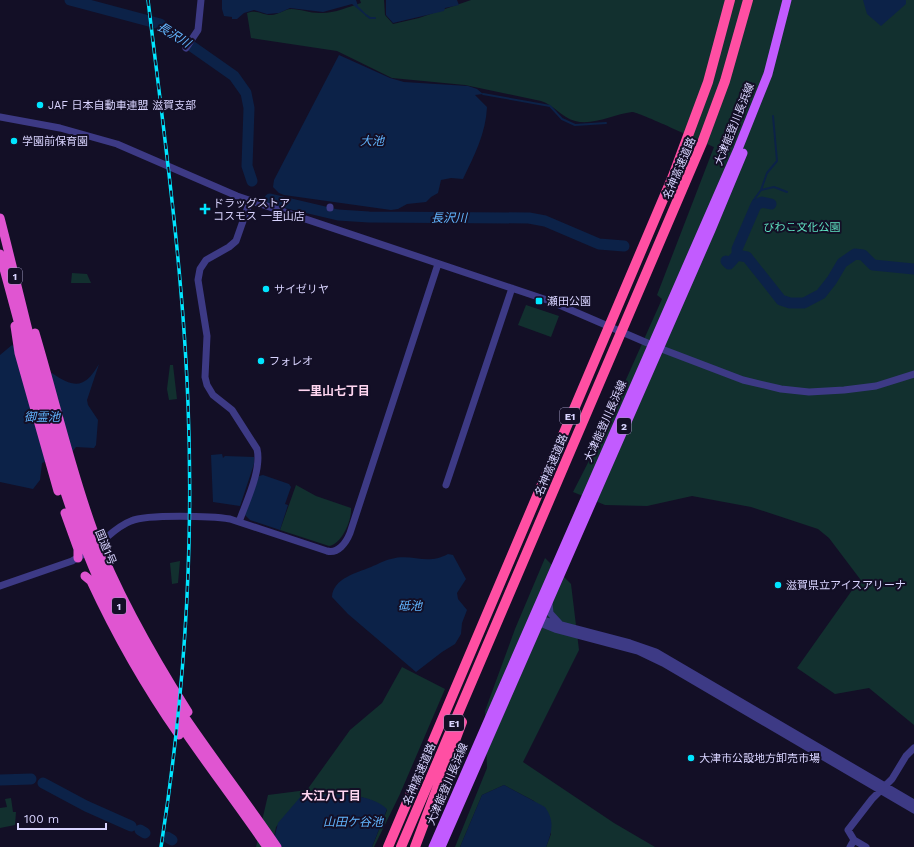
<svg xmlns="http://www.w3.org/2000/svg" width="914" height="847" font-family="'Work Sans','Noto Sans JP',sans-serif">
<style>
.green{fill:#12302f}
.water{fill:#0c2248}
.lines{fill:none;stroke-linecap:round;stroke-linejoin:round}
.stream{stroke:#0c2248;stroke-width:2}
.river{stroke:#0c2248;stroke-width:11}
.tertiary{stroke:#3d3a85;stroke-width:7}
.primary{stroke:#c25bff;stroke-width:9}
.trunk{stroke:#e055d1;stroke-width:9}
.motorway{stroke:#ff4fa3;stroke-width:10}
.rail-casing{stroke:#00e5ff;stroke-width:3.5}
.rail{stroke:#130f26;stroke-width:2;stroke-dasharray:6;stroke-linecap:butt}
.poi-dot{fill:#00e5ff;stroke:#130f26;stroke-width:1.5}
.labels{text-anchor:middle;stroke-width:4;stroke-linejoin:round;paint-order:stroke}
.shield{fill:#130f26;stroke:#9e99be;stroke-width:1}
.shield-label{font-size:10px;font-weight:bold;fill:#d9d4ff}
.poi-label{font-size:11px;fill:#d9d4ff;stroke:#130f26;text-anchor:start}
.street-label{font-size:11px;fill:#d9d4ff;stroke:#130f26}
.park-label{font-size:11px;fill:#5fe0c0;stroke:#130f26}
.water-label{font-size:12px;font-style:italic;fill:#62b6ff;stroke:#130f26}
.neighbourhood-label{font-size:12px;font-weight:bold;fill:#ffd6f0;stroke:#130f26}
</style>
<rect width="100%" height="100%" fill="#130f26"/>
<path class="green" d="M360,0H384L385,15L393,24L419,18L471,0H914V725L869,688L835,694L797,668L860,579L829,538L818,529L751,507L692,496L647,506L605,505L573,492L595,449L662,299L657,295L714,147C702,142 639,112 632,112C614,114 593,126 575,121C561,117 554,105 541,101L465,85L392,78L337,51L251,38L247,13C257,9 262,15 271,15C279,15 284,9 291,9C301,9 309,13 319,13C333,14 348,7 361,3Z
M72,273L87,274L91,283H71Z
M526,305L559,316L551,337L518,325Z
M170,365H173L177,399L169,400L167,389Z
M296,485L316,496L351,508C352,520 342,544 329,546L280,530Z
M545,558L571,584L579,650L523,762L614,823L655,847H546L551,834L534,801L504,785L482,795L460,847H455L487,768L485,711L515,629Z
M180,561L178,583L172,584L170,563Z
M402,667L445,689L400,794L374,847H372L387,810C366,790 332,796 305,795L276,827L272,847H256L268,795L307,790L350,730L382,703Z
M11,798L13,812H16L15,825L0,828V808L7,807L5,799Z"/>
<path class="water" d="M222,0H356L358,6L366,14L365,15L352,4L323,12L290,8L279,13L267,14L254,10L244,13L237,19H232V17L224,16L222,9Z
M386,0H457L459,5L445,8L444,11L393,23L386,15Z
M863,0H906V4L881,26L867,14Z
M339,55L390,78L404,82L468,86L477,89L483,94L475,95L487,107C486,133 474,156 463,179L451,178L441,180L438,193L431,197L426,202L407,204L398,209L391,210L284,195L279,193L273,187L274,180Z
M12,345L50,374L52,373C75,389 85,388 99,364L87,400L88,405L98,420L96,445L94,448L76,447L72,452L42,463L40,480L33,489L0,482V355Z
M222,454L223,458L225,456L254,457V464L240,506L213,502L211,455Z
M263,475L289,484L291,487L285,504L288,505L280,530L250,520L245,515L259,476Z
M448,554L453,555L466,579L457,593L458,599L467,610L462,623L461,634L455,644L442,652L416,672L348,614L332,597C333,578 357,573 371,567C378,564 385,560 391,559C413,553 426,566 448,554Z
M504,785L545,807C555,821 552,832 546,847H460L482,795Z
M302,795C329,796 366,790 387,809L372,847H272L278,823Z"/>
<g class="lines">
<path class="stream" d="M366,15L370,18H375
M483,94L550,106L562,119L575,125L606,123
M761,190L774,187L787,192
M752,213L753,201L761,190L767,173L777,161L773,116"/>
<path class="river" d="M70,0L160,24L234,76L246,93L249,108L247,166L252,181
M270,199L338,215L369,217L529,218L545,221L599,244L624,246
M737,255V249L756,205L762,202L771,204
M726,261L729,264L737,255L747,257L781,300L790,303H804L821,294L832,280L842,263L855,254L863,255L873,265L914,269
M0,780L31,779
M43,783L86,806L131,826
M140,830L145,833
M167,837L172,840"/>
<path class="tertiary" d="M186,48L198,30L201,0
M0,117L60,128L117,144L237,196L550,301L659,348L743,380L781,389L809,392L844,390L876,386L914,374
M330,208V207
M446,485L512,288
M239,522C246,502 262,470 257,449L232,410L213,395L207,385L205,377L207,336L198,280L200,269L206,260L229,247L236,241L250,201
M96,546C107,538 117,526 131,521C147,514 212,516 230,519L327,551C338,554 346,543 350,533L438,264
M0,586L72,561L82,555
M549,603L550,613L560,624
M535,621L555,629L638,651L663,663L914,810
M546,621L630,643L656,652L914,803
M854,840L848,830L872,799L892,779L906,756L914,748
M850,847L854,840L866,847"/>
<path class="primary" d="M433,847L738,149L768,74L787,0
M441,847L711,230L743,153"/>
<path class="trunk" d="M0,218C35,353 61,492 125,617C166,700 225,771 277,847
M0,254L61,480C80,540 104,599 136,655C174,722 223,783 267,847
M15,326L19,353L58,491
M35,333C55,400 70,468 94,533C118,596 152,655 188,712
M65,513L78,549V558
M85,576L91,581C116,635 145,686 179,735"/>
<path class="motorway" d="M388,847L673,176L708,82L730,0
M401,847L702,143L725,81L748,0
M415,847L462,722"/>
<g class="rail-casing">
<path id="rail" d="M148,0C164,134 183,269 188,404C194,553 184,700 161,847"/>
</g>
<use href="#rail" class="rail"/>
</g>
<g class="poi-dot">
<circle cx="40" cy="105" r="4"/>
<circle cx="14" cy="141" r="4"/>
<path d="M203 203h4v4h4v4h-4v4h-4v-4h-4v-4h4z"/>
<circle cx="266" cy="289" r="4"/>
<rect x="535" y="297" width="8" height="8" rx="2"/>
<circle cx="261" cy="361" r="4"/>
<circle cx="778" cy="585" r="4"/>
<circle cx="691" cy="758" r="4"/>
</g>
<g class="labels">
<g class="shield">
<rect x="8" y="268" width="14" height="16" rx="3"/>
<rect x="560" y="408" width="20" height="16" rx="3"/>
<rect x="617" y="418" width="14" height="16" rx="3"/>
<rect x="112" y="598" width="14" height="16" rx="3"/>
<rect x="444" y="715" width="20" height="16" rx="3"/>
</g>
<g class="shield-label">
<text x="15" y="280">1</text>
<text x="570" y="420">E1</text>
<text x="624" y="430">2</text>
<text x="119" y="610">1</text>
<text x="454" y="727">E1</text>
</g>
<g class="poi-label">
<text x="48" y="109">JAF 日本自動車連盟 滋賀支部</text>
<text x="22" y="145">学園前保育園</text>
<text x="213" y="207">ドラッグストア<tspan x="213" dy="13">コスモス 一里山店</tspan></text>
<text x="274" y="293">サイゼリヤ</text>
<text x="547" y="305">瀬田公園</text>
<text x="269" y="365">フォレオ</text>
<text x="786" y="589">滋賀県立アイスアリーナ</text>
<text x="699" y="762">大津市公設地方卸売市場</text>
</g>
<g class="street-label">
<text transform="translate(734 124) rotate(-68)" y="4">大津能登川長浜線</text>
<text transform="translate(679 168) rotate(-67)" y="4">名神高速道路</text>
<text transform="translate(605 421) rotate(-66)" y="4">大津能登川長浜線</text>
<text transform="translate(551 465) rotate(-67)" y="4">名神高速道路</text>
<text transform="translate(106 547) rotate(68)" y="4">国道1号</text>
<text transform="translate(419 774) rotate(-67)" y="4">名神高速道路</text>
<text transform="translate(447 784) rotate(-67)" y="4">大津能登川長浜線</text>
</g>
<g class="park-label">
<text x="802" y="231">びわこ文化公園</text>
</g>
<g class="water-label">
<text transform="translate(174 35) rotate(32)" y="4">長沢川</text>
<text x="372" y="145">大池</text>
<text x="449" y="222">長沢川</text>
<text x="42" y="421">御霊池</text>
<text x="410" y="610">砥池</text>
<text x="353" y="826">山田ケ谷池</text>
</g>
<g class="neighbourhood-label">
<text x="334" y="395">一里山七丁目</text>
<text x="331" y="800">大江八丁目</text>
</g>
</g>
<path d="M18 823v6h88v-6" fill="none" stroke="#d9d4ff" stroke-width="2"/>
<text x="24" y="823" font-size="12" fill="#d9d4ff" stroke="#130f26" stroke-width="3" paint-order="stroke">100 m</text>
</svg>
